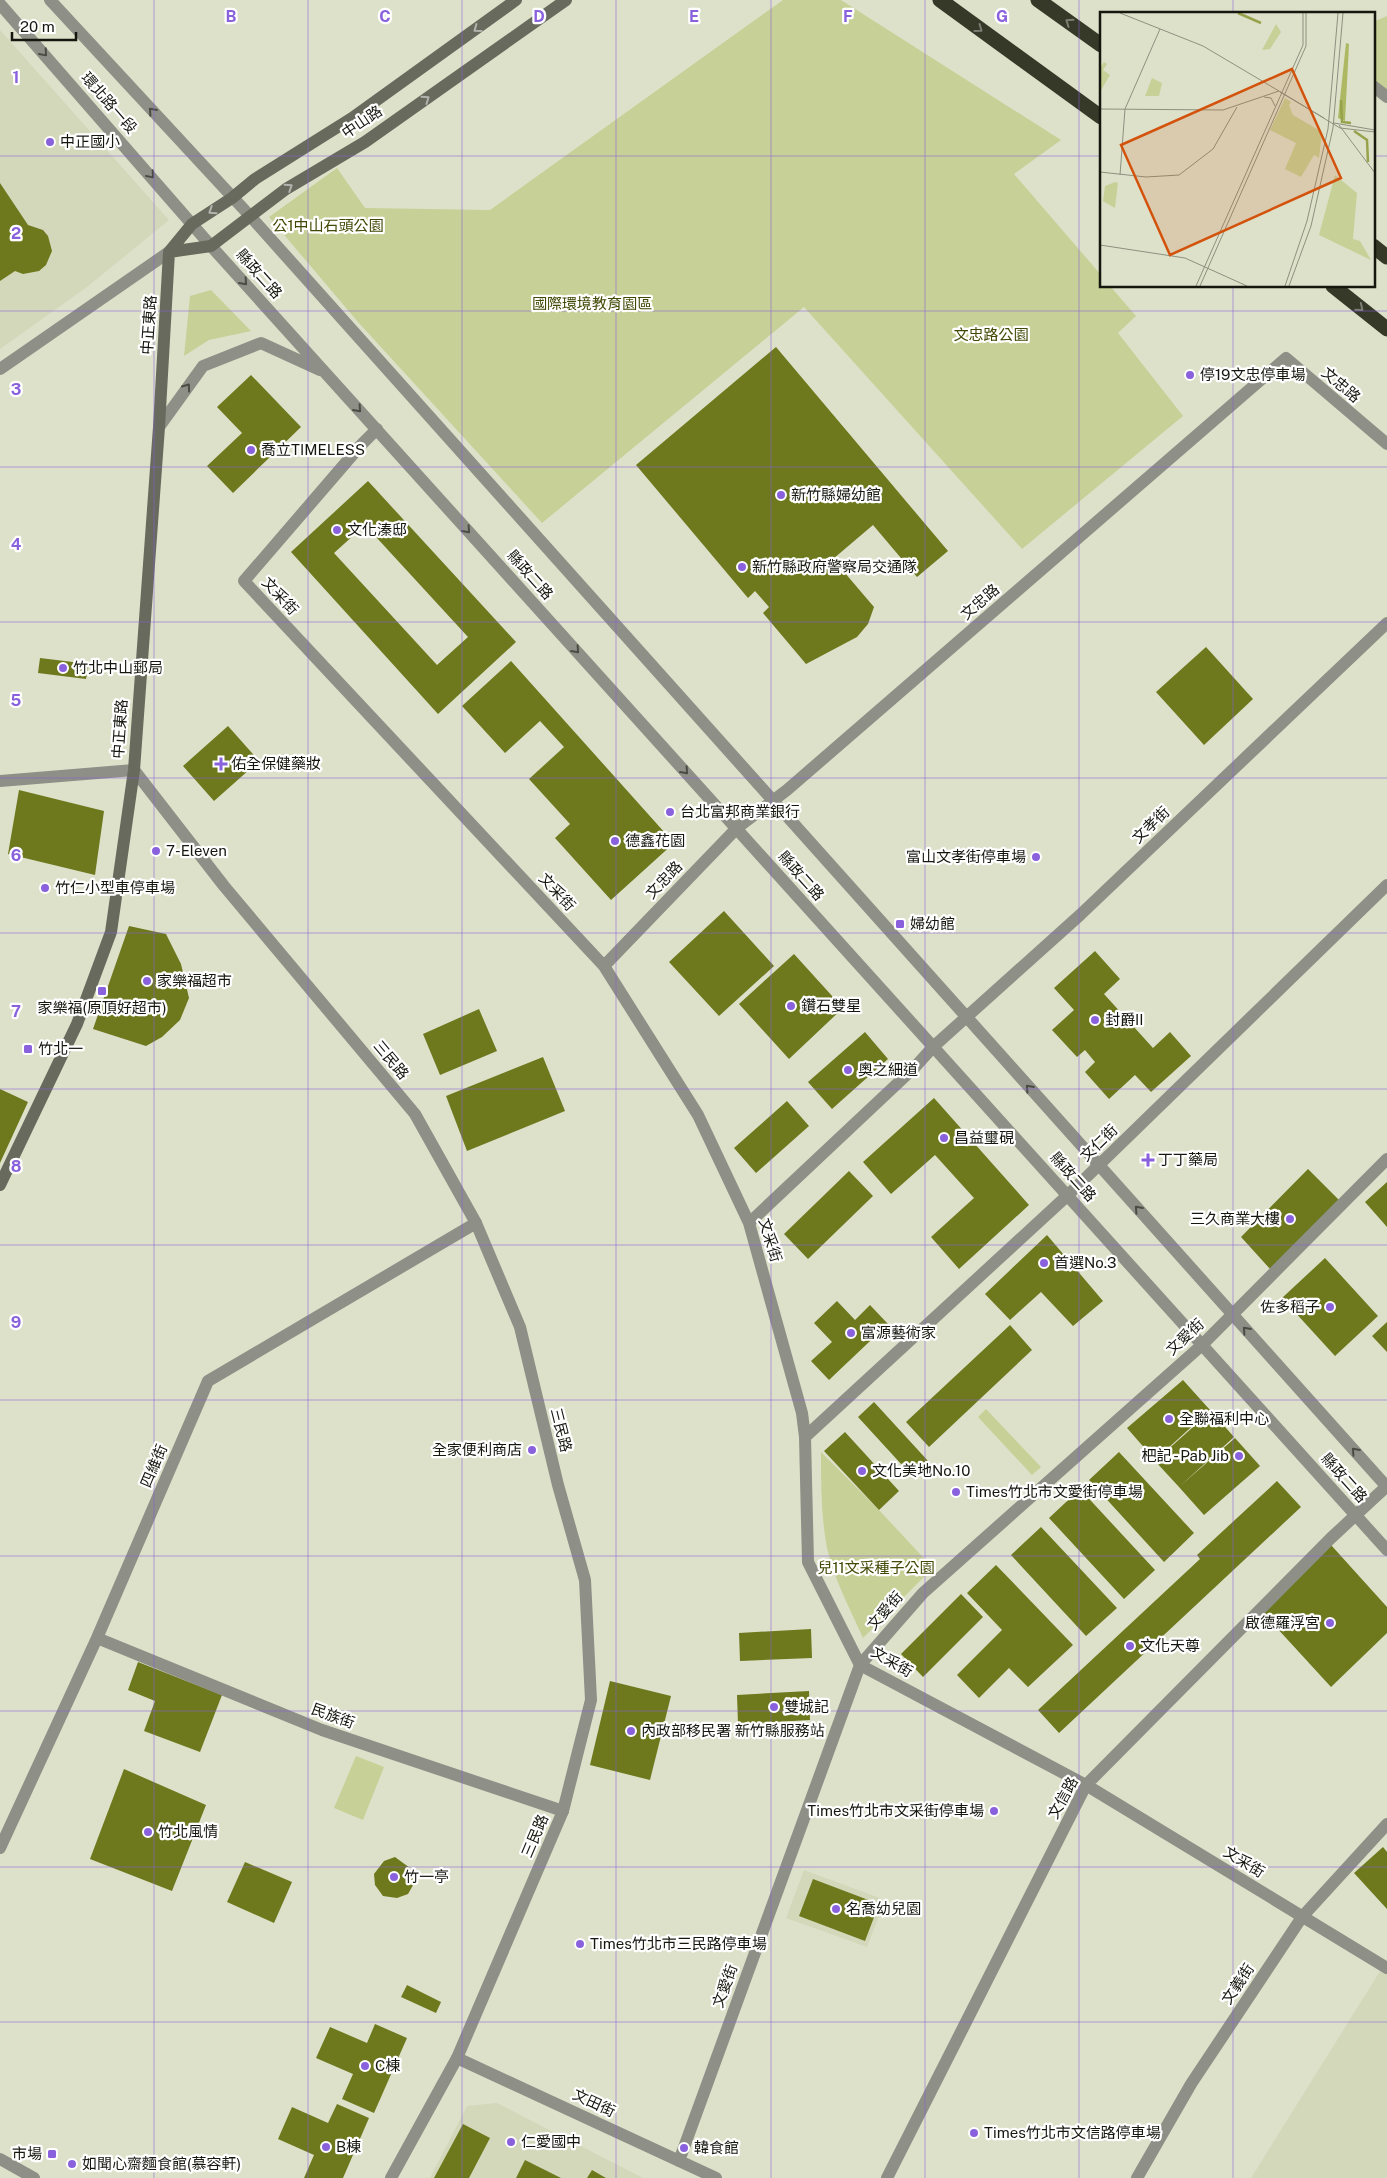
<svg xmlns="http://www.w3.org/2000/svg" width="1387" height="2178" font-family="'Public Sans','Noto Sans TC',sans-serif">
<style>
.built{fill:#d3d8ba}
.green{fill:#c7d096}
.building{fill:#6e781d;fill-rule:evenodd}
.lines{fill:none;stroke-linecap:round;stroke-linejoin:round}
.minor{stroke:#8e8f86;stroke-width:12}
.tertiary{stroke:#8e8f86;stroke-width:12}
.secondary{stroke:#676a5c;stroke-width:12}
.motorway{stroke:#363927;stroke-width:15}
.oneway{stroke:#7c7e73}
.oneway2{stroke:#b3b4ae}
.oneway3{stroke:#4b4d45}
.grid{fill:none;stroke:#8961dc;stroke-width:1;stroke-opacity:0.55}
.poi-dot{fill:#8961dc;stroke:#fff;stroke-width:2}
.labels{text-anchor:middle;stroke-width:4.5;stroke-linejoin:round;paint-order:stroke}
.street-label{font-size:15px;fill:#15170f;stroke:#fff}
.poi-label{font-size:15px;fill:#15170f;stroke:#fff;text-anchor:start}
.park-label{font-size:15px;fill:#434905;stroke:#fff}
.inset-river{fill:none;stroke:#97a24b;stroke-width:2.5}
.inset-road{fill:none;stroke:#8d907f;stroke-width:1}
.view{fill:#d3520c;fill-opacity:0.15;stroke:#d3520c;stroke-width:2.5}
.inset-edge{fill:none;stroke:#15170f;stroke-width:2.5}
.grid-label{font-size:16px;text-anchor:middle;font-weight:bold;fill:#8961dc;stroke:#fff;stroke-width:4.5;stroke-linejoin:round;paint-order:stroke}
</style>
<rect width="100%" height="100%" fill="#dde1ca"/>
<path class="built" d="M0,30L169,220L87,287L0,349Z
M804,1870L885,1900L867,1947L786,1918Z
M1387,1960V2178H1251Z
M497,2103L643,2178H430L467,2106Z"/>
<path class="green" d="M783,0H841L1061,140L1014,174L1101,275V286H1110L1136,316L1118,333L1183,416L1022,549L804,307L542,523L358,322L269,217L337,168L365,208L490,210Z
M1387,16V97L1373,86V22Z
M211,290L251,331L209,340L184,356L190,296Z
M986,1409L1041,1467L1032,1475L978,1417Z
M821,1452L879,1510L933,1568L863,1638C850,1609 834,1579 827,1548C821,1517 821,1484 821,1452Z
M356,1756L384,1767L363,1820L334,1808Z"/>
<path class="building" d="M0,183L28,225L43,230L48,236L52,251L46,265L39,271L23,274L15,271L0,281Z
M776,347L948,551L917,577L873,525L833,559L874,607L868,624L857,637L806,664L763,613L769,607L755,591L748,598L636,465Z
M251,375L301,427L233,493L207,466L242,433L217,407Z
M368,481L516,642L438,714L291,552ZM365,525L468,637L437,665L334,553Z
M1206,647L1253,699L1204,745L1156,692Z
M40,658L89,664L86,679L38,673Z
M511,661L674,843L611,900L555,838L570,824L529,779L564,747L540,721L505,753L462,706Z
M228,726L259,761L214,801L183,766Z
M19,790L104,811L95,875L8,854Z
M724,911L774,966L719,1016L669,962Z
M129,926L166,934L181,964L189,998L180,1020L162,1037L146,1046L93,1029Z
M1095,951L1120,979L1104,994L1153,1048L1170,1032L1191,1056L1151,1092L1135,1075L1109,1099L1085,1072L1095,1062L1085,1050L1077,1057L1052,1030L1074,1010L1054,988Z
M794,954L843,1008L789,1059L739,1004Z
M479,1009L497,1051L440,1075L423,1034Z
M865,1032L888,1059L832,1109L808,1082Z
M543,1057L565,1111L467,1151L446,1096Z
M0,1089L28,1102L0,1163Z
M934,1098L1029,1205L959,1269L931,1237L974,1198L935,1155L891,1194L863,1162Z
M787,1101L809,1126L756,1173L734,1148Z
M1308,1169L1340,1201L1271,1270L1241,1237Z
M849,1171L873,1196L808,1259L784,1234Z
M1387,1182V1227L1365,1202Z
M1047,1235L1103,1301L1073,1326L1041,1292L1010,1320L985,1294Z
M1325,1258L1378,1316L1335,1356L1282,1298Z
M837,1301L855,1320L870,1305L888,1324L829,1380L811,1361L832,1342L814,1323Z
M1387,1322V1352L1372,1336Z
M1010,1325L1032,1350L929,1447L906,1422Z
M1183,1380L1210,1410L1155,1460L1127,1428Z
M874,1402L929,1462L913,1477L858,1417Z
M1211,1411L1234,1437L1179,1487L1155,1461Z
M845,1432L899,1491L879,1510L824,1451Z
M1235,1438L1260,1466L1204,1515L1179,1487Z
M1119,1452L1194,1533L1164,1562L1089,1480Z
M1277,1481L1301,1507L1059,1733L1038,1710L1200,1559L1197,1555Z
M1080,1489L1155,1570L1124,1599L1049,1518Z
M1041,1527L1117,1608L1086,1636L1011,1555Z
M1331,1545L1387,1607V1633L1331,1687L1263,1613Z
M996,1565L1073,1645L1028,1687L1009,1668L979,1698L957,1675L1002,1630L967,1593Z
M961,1594L983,1617L923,1677L901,1654Z
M811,1629L812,1658L740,1661L739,1633Z
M138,1662L222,1695L200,1752L144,1731L155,1701L128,1690Z
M610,1681L671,1696L650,1780L590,1765Z
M809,1691L810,1720L738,1724L737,1695Z
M124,1769L206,1805L172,1891L90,1859Z
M1383,1847L1387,1852V1909L1354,1873Z
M395,1857L410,1868L416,1880L408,1894L397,1898L383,1896L375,1885L374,1874L384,1861Z
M245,1862L292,1882L274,1923L227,1902Z
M813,1879L879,1904L865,1941L799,1916Z
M407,1985L441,2002L436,2013L401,1997Z
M375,2024L407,2038L374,2113L342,2099L353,2074L316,2058L330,2027L367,2043Z
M337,2104L369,2118L343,2178H304L314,2155L278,2139L292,2107L328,2123Z
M463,2124L490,2138L469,2178H434Z
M525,2160L561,2178H516Z
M592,2170L606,2178H587Z"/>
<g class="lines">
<path class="minor" d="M1373,86L1387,97
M377,429L361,445L244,581L604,966L698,1115L749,1223L802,1413L805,1437L808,1562L860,1665L1086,1785L1387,1968
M0,781L134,770
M604,966L737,828L787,790L1286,358L1387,444
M749,1223L915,1067L933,1047L1080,915L1387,623
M805,1437L1068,1195L1387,885
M97,1638L322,1730L563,1811
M0,1848L97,1638L208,1381L476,1223
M457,2058L716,2178
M679,2161L860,1665L923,1593L1202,1345L1387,1159
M887,2178L1086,1785L1331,1538L1387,1486
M1137,2178L1191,2084L1302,1917L1387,1824"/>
<path class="tertiary" d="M50,0L251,217L1387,1487
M0,4L211,246L1387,1550
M0,369L169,252
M159,427L203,366L261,343L320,370
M134,770L224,886L415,1114L476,1223L520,1327L558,1485L585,1580L591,1700L563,1811L457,2058L391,2178
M0,2159L34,2178"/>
<path class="secondary" d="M169,252L211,246L286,189L365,142L566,0
M169,252L192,224L232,198L255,179L352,118L516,0
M0,1185L77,1024L111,932L134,770L159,427L169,252"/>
<path class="motorway" d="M940,0L1101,117
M1038,0L1101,45
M1373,246L1387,257
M1333,286L1387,329"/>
</g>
<defs><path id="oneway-chevron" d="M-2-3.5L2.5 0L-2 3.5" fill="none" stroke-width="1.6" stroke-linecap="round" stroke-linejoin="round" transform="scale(1.25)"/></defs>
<g class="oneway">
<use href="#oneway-chevron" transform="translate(1069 22) rotate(-145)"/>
<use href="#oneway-chevron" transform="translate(979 29) rotate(36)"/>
<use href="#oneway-chevron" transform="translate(1360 308) rotate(39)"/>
</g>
<g class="oneway2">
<use href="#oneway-chevron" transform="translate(477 29) rotate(144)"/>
<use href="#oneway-chevron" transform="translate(426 99) rotate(-35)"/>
<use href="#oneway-chevron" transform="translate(289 187) rotate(-33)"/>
<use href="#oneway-chevron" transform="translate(212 211) rotate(147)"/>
</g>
<g class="oneway3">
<use href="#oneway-chevron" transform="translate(44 53) rotate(49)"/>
<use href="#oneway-chevron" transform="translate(152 111) rotate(-132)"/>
<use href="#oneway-chevron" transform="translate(151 175) rotate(49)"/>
<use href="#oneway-chevron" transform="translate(244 282) rotate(48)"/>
<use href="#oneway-chevron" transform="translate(187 387) rotate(-54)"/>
<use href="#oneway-chevron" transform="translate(358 409) rotate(48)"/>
<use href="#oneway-chevron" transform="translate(467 530) rotate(48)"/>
<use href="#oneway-chevron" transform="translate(576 650) rotate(48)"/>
<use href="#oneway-chevron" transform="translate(685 771) rotate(48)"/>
<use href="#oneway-chevron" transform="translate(1029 1088) rotate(-132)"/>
<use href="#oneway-chevron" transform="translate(1138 1209) rotate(-132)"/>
<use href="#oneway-chevron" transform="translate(1246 1330) rotate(-132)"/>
<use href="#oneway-chevron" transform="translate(1355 1451) rotate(-132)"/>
</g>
<path class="grid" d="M154,0V2178M308,0V2178M462,0V2178M616,0V2178M771,0V2178M925,0V2178M1079,0V2178M1233,0V14M0,156H1101M1373,156H1387M1233,286V2178M0,311H1387M0,467H1387M0,622H1387M0,778H1387M0,933H1387M0,1089H1387M0,1245H1387M0,1400H1387M0,1556H1387M0,1711H1387M0,1867H1387M0,2022H1387"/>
<g class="poi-dot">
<circle cx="50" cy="142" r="5"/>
<circle cx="1190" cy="375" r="5"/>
<circle cx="251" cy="450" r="5"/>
<circle cx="781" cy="495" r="5"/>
<circle cx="337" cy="530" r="5"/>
<circle cx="742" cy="567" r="5"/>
<circle cx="63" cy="668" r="5"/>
<path d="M218.5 756.5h5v5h5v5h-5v5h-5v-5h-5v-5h5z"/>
<circle cx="670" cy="812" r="5"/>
<circle cx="615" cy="841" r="5"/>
<circle cx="156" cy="851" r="5"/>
<circle cx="1036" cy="857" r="5"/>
<circle cx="45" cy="888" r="5"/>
<rect x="895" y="919" width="10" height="10" rx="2.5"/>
<circle cx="147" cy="981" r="5"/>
<rect x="97" y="986" width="10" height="10" rx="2.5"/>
<circle cx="791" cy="1006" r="5"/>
<circle cx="1095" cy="1020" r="5"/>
<rect x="23" y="1044" width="10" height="10" rx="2.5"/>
<circle cx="848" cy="1070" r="5"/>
<circle cx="944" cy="1138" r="5"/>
<path d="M1145.5 1152.5h5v5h5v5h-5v5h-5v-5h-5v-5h5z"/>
<circle cx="1290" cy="1219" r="5"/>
<circle cx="1044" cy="1263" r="5"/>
<circle cx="1330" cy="1307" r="5"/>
<circle cx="851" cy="1333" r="5"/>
<circle cx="1169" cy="1419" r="5"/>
<circle cx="532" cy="1450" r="5"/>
<circle cx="1239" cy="1456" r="5"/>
<circle cx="862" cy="1471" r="5"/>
<circle cx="956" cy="1492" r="5"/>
<circle cx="1330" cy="1623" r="5"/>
<circle cx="1130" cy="1646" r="5"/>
<circle cx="774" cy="1707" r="5"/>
<circle cx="631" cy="1731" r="5"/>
<circle cx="994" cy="1811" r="5"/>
<circle cx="148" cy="1832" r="5"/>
<circle cx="394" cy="1877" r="5"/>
<circle cx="836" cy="1909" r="5"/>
<circle cx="580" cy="1944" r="5"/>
<circle cx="365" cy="2066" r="5"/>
<circle cx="974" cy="2133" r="5"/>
<circle cx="511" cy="2142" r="5"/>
<circle cx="326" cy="2147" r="5"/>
<circle cx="684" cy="2148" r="5"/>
<rect x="47" y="2149" width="10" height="10" rx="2.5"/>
<circle cx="72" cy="2164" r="5"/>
</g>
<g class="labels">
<g class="street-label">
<text transform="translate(109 103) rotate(49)" y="5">環北路一段</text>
<text transform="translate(362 122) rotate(-34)" y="5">中山路</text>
<text transform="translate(259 274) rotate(48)" y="5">縣政二路</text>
<text transform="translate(149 325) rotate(-86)" y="5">中正東路</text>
<text transform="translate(1341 385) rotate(40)" y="5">文忠路</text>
<text transform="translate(530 575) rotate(48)" y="5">縣政二路</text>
<text transform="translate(280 596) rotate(47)" y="5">文采街</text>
<text transform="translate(980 602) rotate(-41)" y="5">文忠路</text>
<text transform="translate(120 729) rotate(-86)" y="5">中正東路</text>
<text transform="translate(1151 825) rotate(-44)" y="5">文孝街</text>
<text transform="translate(801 876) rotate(48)" y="5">縣政二路</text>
<text transform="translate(664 880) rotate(-46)" y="5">文忠路</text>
<text transform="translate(557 892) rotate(47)" y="5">文采街</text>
<text transform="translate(391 1060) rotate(50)" y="5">三民路</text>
<text transform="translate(1099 1143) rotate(-44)" y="5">文仁街</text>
<text transform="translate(1073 1177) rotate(48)" y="5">縣政二路</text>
<text transform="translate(770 1240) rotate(73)" y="5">文采街</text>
<text transform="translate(1185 1337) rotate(-43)" y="5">文愛街</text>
<text transform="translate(561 1430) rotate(76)" y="5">三民路</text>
<text transform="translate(154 1466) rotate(-67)" y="5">四維街</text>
<text transform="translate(1344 1478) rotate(48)" y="5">縣政二路</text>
<text transform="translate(885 1611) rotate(-49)" y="5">文愛街</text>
<text transform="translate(892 1662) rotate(30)" y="5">文采街</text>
<text transform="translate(333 1716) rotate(20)" y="5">民族街</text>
<text transform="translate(1063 1798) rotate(-61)" y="5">文信路</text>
<text transform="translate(535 1836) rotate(-67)" y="5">三民路</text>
<text transform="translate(1244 1862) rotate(31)" y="5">文采街</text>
<text transform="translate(1238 1984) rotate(-56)" y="5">文義街</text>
<text transform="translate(725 1986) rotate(-70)" y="5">文愛街</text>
<text transform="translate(594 2103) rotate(25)" y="5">文田街</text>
</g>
<g class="poi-label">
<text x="60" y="147">中正國小</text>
<text x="1200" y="380">停19文忠停車場</text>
<text x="261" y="455">喬立TIMELESS</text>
<text x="791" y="500">新竹縣婦幼館</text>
<text x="347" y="535">文化溱邸</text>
<text x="752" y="572">新竹縣政府警察局交通隊</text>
<text x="73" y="673">竹北中山郵局</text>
<text x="231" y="769">佑全保健藥妝</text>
<text x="680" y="817">台北富邦商業銀行</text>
<text x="625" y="846">德鑫花園</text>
<text x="166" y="856">7-Eleven</text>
<text x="1026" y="862" text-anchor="end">富山文孝街停車場</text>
<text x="55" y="893">竹仁小型車停車場</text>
<text x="910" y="929">婦幼館</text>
<text x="157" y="986">家樂福超市</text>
<text x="801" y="1011">鑽石雙星</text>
<text x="102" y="1013" text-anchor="middle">家樂福(原頂好超市)</text>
<text x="1105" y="1025">封爵II</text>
<text x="38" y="1054">竹北一</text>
<text x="858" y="1075">奧之細道</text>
<text x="954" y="1143">昌益璽硯</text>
<text x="1158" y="1165">丁丁藥局</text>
<text x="1280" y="1224" text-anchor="end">三久商業大樓</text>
<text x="1054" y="1268">首選No.3</text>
<text x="1320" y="1312" text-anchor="end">佐多稻子</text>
<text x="861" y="1338">富源藝術家</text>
<text x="1179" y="1424">全聯福利中心</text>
<text x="522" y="1455" text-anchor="end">全家便利商店</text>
<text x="1229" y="1461" text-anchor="end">杷記 - Pab Jib</text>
<text x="872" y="1476">文化美地No.10</text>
<text x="966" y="1497">Times竹北市文愛街停車場</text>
<text x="1320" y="1628" text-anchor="end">啟德羅浮宮</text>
<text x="1140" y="1651">文化天尊</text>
<text x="784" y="1712">雙城記</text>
<text x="641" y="1736">內政部移民署 新竹縣服務站</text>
<text x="984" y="1816" text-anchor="end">Times竹北市文采街停車場</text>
<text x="158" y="1837">竹北風情</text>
<text x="404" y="1882">竹一亭</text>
<text x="846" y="1914">名喬幼兒園</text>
<text x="590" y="1949">Times竹北市三民路停車場</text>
<text x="375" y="2071">C棟</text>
<text x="984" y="2138">Times竹北市文信路停車場</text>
<text x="521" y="2147">仁愛國中</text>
<text x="336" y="2152">B棟</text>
<text x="694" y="2153">韓食館</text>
<text x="42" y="2159" text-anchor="end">市場</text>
<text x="82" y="2169">如聞心齋麵食館(慕容軒)</text>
</g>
<g class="park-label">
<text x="328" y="231">公1中山石頭公園</text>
<text x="592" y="309">國際環境教育園區</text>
<text x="991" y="340">文忠路公園</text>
<text x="876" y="1573">兒11文采種子公園</text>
</g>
</g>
<g transform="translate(1100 12)">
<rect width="275" height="275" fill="#dde1ca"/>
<path d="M176,12L181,20L170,37L162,38ZM4,50L7,52L3,58L10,63L0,80V56ZM52,66L62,71L59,84H45ZM185,86L191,90L189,93L193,103L222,120L219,146L214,143L201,165L185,157L196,131L170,118ZM235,163L257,181L253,227L260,229L271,248L219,223ZM15,170L18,171L15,196L3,189L5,174Z" fill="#c7d096"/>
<path d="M246,31L249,32L245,109L238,106Z" fill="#acb862"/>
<path class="inset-river" d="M138,1L161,11M241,88L242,110L251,111M254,119L267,128L268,150"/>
<path class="inset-road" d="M20,1L103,34L179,79M179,79L240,116L275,120M180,80L224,106M164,85L171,86L175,94M0,97L123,98L179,79M234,111L275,118M239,113L275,161M0,160L46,165L79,163L113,137L137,95M20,163L25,97L60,17M0,233L85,246L147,274M96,274L203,33V1M100,274L206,34V1M185,274L207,209L228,117L238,1M189,274L211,214L233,116L243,1"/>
<path class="view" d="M192,57L241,166L70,243L21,133Z"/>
<rect width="275" height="275" class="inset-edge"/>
</g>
<g class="grid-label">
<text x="231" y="22">B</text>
<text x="385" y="22">C</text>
<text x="539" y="22">D</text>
<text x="694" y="22">E</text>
<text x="848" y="22">F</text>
<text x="1002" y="22">G</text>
<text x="16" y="83">1</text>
<text x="16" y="239">2</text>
<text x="16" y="395">3</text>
<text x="16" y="550">4</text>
<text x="16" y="706">5</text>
<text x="16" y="861">6</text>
<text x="16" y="1017">7</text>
<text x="16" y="1172">8</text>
<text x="16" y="1328">9</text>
</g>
<path d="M12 32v8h64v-8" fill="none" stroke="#15170f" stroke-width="2.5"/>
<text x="20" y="32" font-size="15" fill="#15170f" stroke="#ffffff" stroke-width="4" paint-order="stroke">20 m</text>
</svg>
